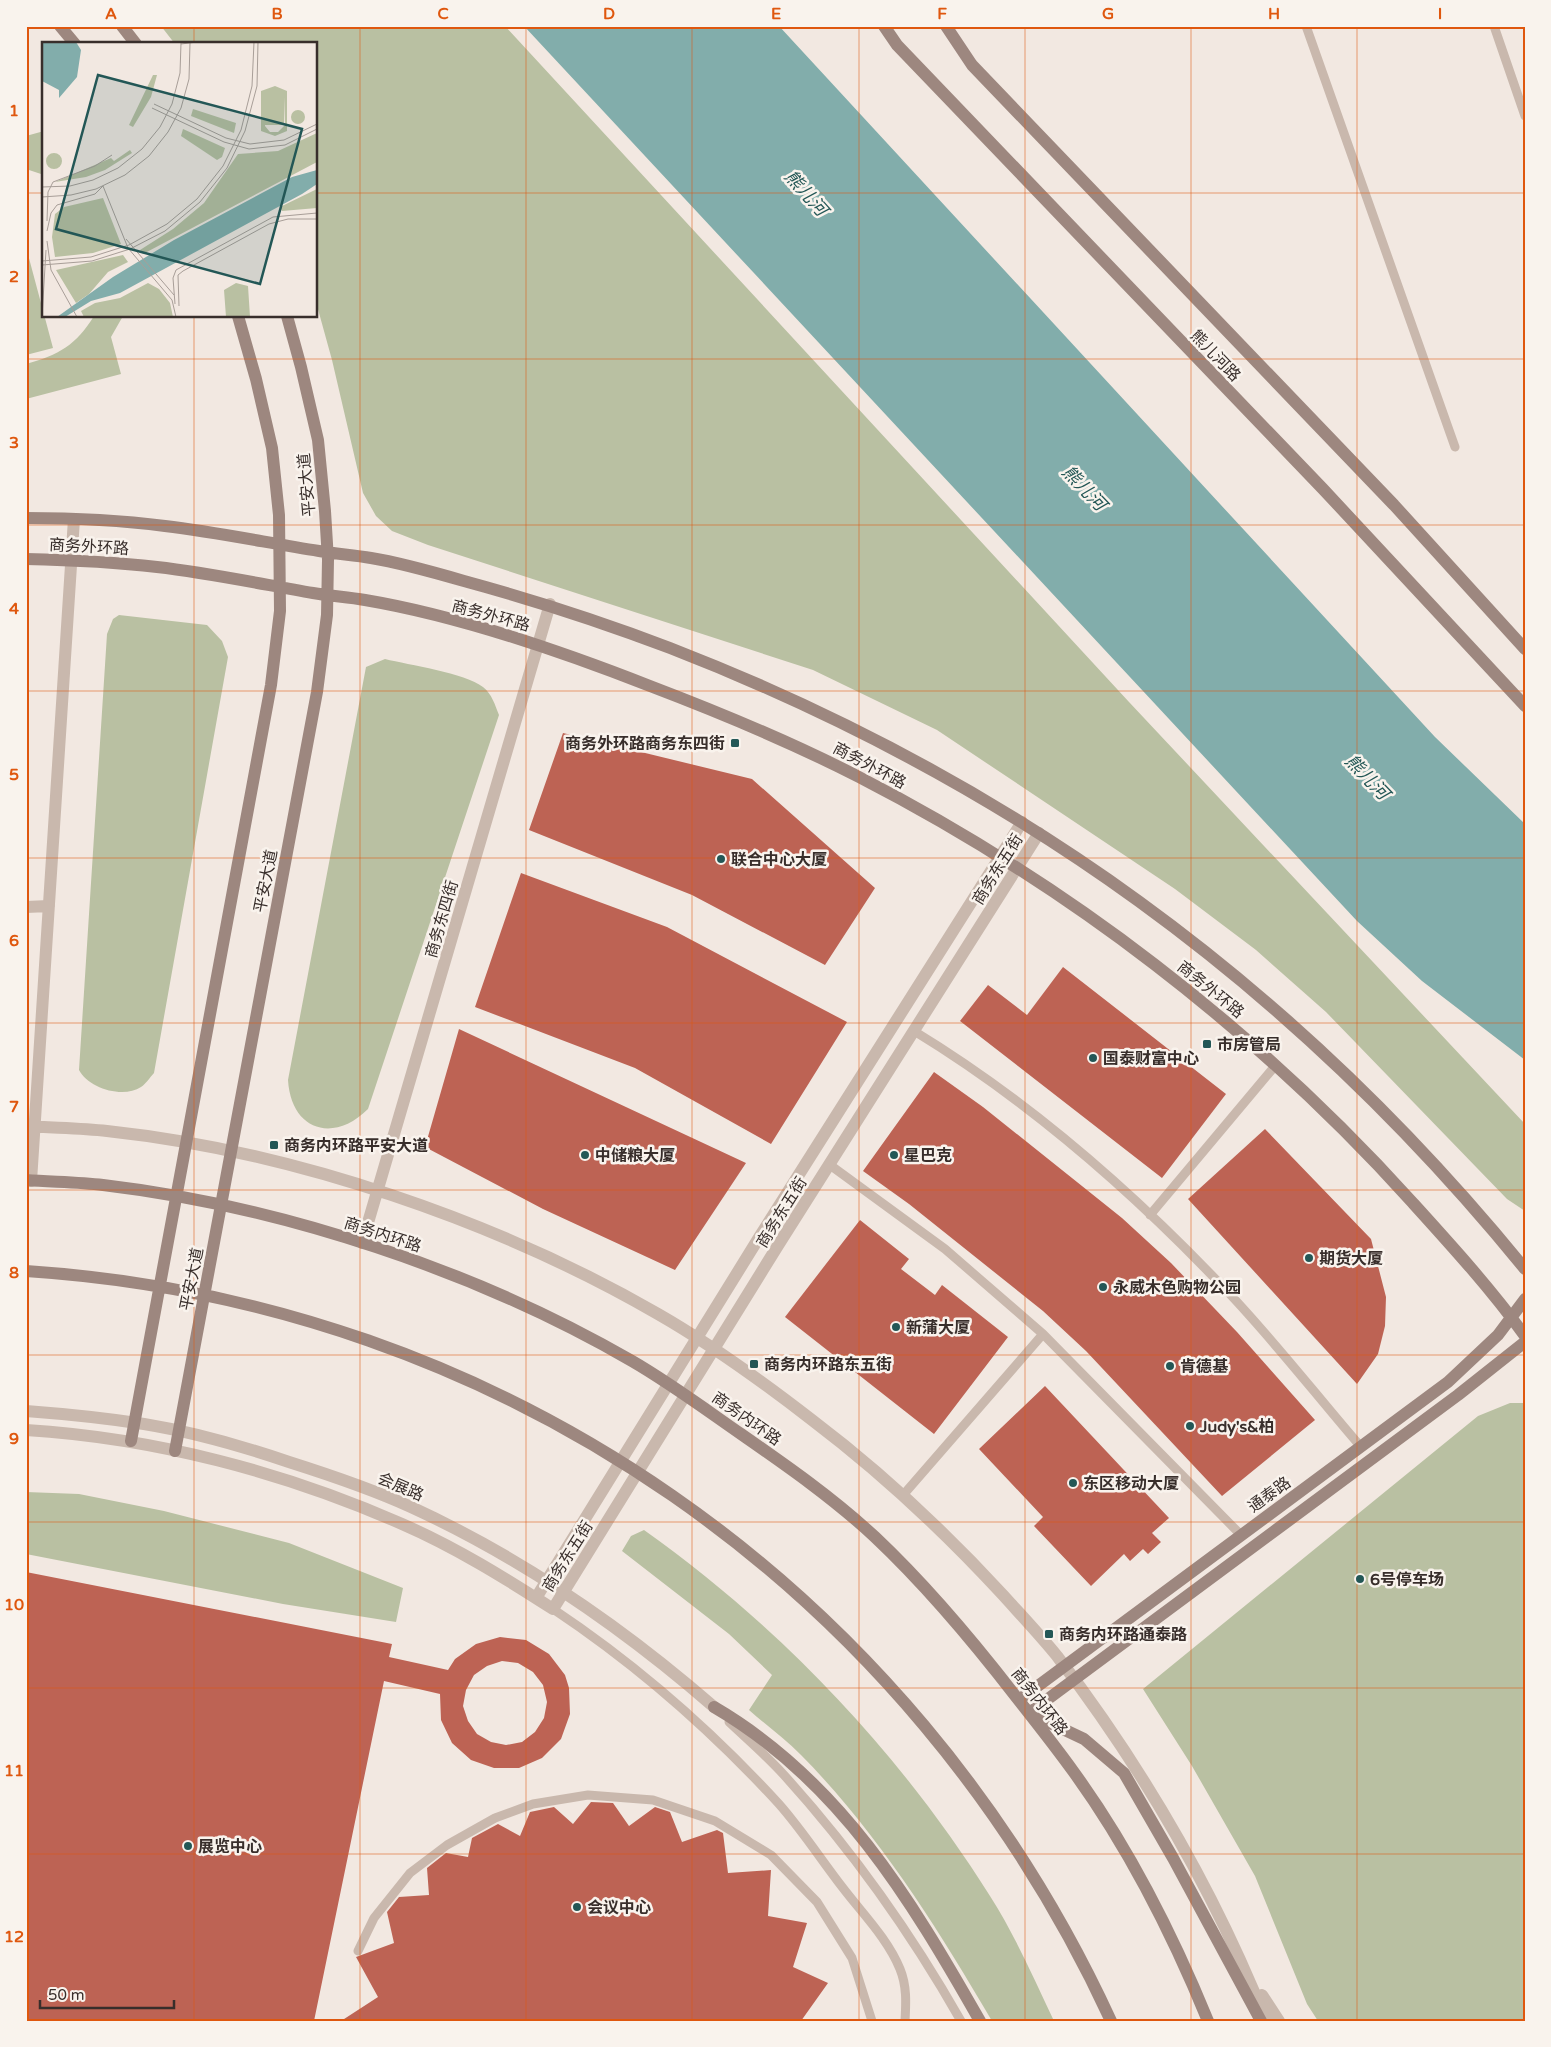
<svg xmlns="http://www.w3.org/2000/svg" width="1551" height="2047" font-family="'Varela Round','Noto Sans SC',sans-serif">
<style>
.green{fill:#b9c0a2}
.water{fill:#82adab}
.building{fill:#bd6354;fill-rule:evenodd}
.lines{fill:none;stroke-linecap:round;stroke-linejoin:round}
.lane{stroke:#c9b8ad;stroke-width:9}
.street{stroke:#c9b8ad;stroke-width:12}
.secondary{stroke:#9d877f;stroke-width:12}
.grid{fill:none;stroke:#df570e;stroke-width:1;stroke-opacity:0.55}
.poi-dot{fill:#235756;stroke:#f9f3ed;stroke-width:2}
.labels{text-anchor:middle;stroke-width:5;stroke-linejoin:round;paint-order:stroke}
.street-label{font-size:16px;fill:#382e2b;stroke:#f9f3ed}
.poi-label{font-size:16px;font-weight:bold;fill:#382e2b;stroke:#f9f3ed;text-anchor:start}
.water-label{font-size:18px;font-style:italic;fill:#235756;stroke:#f9f3ed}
.inset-road{fill:none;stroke:#a89e98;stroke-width:1}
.view{fill:#235756;fill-opacity:0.15;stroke:#235756;stroke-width:2.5}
.inset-edge{fill:none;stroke:#382e2b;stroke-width:2.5}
.neatline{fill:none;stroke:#df570e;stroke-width:2}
.grid-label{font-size:16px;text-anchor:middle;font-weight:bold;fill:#df570e}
</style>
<rect width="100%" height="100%" fill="#f2e8e1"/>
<path class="green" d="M161,26H505L1129,702L1525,1124V1211L1507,1199L1326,1012L1256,950L1175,889L937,730L813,670L428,545L392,531L376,516L363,493L332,360L316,302V44H175Z
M44,131V175L26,169V136Z
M26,247L53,348L26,355Z
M94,316H123L111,337L121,374L26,399V364C59,355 76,345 94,316Z
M119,615L207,625L222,641L228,657L154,1073C150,1077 146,1084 141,1087C123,1099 88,1088 79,1070L107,634L113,619Z
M385,659C409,665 465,673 483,687C492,694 495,705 499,715L368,1109C333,1144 291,1130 288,1080L366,667Z
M1510,1403H1525V2021H1318L1307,2004L1255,1876L1192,1766L1143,1689L1478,1416Z
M26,1492L79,1494L164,1511L289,1543L403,1588L396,1622L283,1604L26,1554Z
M644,1530C782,1628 900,1753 990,1896C1015,1935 1034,1979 1054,2021H992C937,1927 878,1833 801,1755C785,1739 766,1725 749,1710L772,1675L729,1634L622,1551L631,1536Z"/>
<path class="water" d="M524,26H779L1435,737L1525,824V1060L1422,981L1357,921Z"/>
<path class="building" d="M563,733L752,779L875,888L825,965L692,895L529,830Z
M521,873L667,927L847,1022L771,1144L635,1068L475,1007Z
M1063,967L1226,1094L1162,1178L960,1021L988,985L1027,1015Z
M459,1029L746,1163L675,1270L543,1209L425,1147Z
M934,1072L983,1107L1122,1218L1171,1263L1237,1332L1315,1420L1222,1496L1086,1351L1043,1311L909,1204L863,1171Z
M1265,1129L1371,1239L1386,1297L1385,1326L1378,1354L1357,1384L1188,1199Z
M860,1220L909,1259L901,1269L935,1295L942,1285L1008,1337L934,1434L785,1317Z
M1045,1386L1169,1518L1152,1533L1161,1542L1148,1554L1143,1549L1130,1561L1124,1554L1091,1586L1034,1526L1043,1517L979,1449Z
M26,1572L392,1644L389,1657L448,1670L455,1659L476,1644L500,1637L526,1640L549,1654L565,1675L569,1688L570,1714L561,1739L542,1758L519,1768H494L471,1760L452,1743L441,1720L440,1694L384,1681L314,2021H26ZM502,1661L518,1663L533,1672L543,1685L547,1702L544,1718L535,1732L522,1742L506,1745L491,1742L477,1734L468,1721L463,1706L466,1690L474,1675L487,1666Z
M591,1802L613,1803L629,1826L655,1807L670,1812L682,1842L717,1830L723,1833L728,1873L771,1870L768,1916L807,1923L793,1967L828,1983L801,2021H341L378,1997L356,1957L394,1943L387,1912L399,1897L429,1895L427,1868L446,1853L468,1857L472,1838L498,1824L520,1836L530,1812L554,1807L573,1824Z"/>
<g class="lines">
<path class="lane" d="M1306,26L1455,447
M1494,26L1525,116
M914,1031C1029,1101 1133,1192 1225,1289C1273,1339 1316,1395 1361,1447
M830,1165L945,1249L1043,1334L1241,1535
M1150,1215L1275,1066
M904,1494L1043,1334
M553,1609C634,1663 713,1732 779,1804C802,1830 822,1861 843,1888C862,1913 888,1939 900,1969C907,1986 906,2003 905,2021
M729,1722C748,1740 767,1756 784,1775C852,1850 911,1933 961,2021
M358,1951L374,1918L410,1873L447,1845L495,1818L533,1804L588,1795L653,1800L715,1821L771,1855L817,1902L852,1958L872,2021"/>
<path class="street" d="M26,907L49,906
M26,1126C53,1128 80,1128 107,1131C293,1151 497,1221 658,1314C712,1345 763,1382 812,1420C882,1473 944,1531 1003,1595C1021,1615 1040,1635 1057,1656C1144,1770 1213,1888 1266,2021
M31,1181L74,519
M362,1243L550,604
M26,1411C66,1414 105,1418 144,1424C193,1432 242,1446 289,1462C330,1475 372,1489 411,1507C522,1558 622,1627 714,1707
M26,1430C155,1438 284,1472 402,1524C455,1547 505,1578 553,1609L777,1247L1039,833
M536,1598L760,1236L1022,822
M1262,1995L1279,2021"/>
<path class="secondary" d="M60,26L75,44
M122,26L136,44
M884,26L897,45L1323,489L1525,706
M946,26L972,65L1394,505L1525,649
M26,518C72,518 119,520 165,526C217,532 268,543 319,551C336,554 354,555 371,558C402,563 433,572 464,581C534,600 602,622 670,648C1013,781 1293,984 1525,1269
M26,559C70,560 114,562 157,567C210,573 261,584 313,593C330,596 348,597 365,600C460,616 561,651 650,686C721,713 791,742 859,777C1067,884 1256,1029 1412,1202C1451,1245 1491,1289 1525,1336
M26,1180C52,1182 78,1182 103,1185C281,1206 477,1271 632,1361C670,1383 705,1409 741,1434C787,1466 833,1498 875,1537C927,1586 973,1641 1017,1698C1036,1722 1055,1746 1073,1771C1129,1848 1172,1933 1208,2021
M26,1271C502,1302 912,1589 1111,2021
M131,1441L271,685L280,611L279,515L272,448L256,379L238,316
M175,1451L317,692L327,615L328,560L325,511L318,440L301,367L287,316
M1019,1700L1448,1382L1498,1335L1525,1299
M714,1707C839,1780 910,1898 980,2021
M1029,1713L1458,1395L1525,1342
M1029,1713L1084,1739L1124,1773L1173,1858L1261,2021"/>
</g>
<path class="grid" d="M194,26V44M360,26V2021M526,26V2021M692,26V2021M859,26V2021M1025,26V2021M1191,26V2021M1357,26V2021M26,193H44M316,193H1525M194,316V2021M26,359H1525M26,525H1525M26,691H1525M26,858H1525M26,1023H1525M26,1190H1525M26,1355H1525M26,1522H1525M26,1688H1525M26,1854H1525"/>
<g class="poi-dot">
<rect x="730" y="738" width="10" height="10" rx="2.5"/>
<circle cx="721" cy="859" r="5"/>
<rect x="1202" y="1039" width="10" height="10" rx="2.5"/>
<circle cx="1093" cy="1058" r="5"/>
<rect x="269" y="1140" width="10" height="10" rx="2.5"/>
<circle cx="585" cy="1155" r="5"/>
<circle cx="894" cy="1155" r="5"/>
<circle cx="1309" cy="1258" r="5"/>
<circle cx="1103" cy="1287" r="5"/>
<circle cx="896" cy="1327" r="5"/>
<rect x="749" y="1359" width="10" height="10" rx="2.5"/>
<circle cx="1170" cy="1366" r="5"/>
<circle cx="1190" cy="1426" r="5"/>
<circle cx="1073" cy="1483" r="5"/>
<circle cx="1360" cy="1579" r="5"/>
<rect x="1044" y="1629" width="10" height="10" rx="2.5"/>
<circle cx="188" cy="1846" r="5"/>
<circle cx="577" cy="1907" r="5"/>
</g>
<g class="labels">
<g class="street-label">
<text transform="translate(1216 355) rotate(46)" y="6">熊儿河路</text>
<text transform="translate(306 485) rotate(-95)" y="6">平安大道</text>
<text transform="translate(89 546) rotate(3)" y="6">商务外环路</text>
<text transform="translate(491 615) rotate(15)" y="6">商务外环路</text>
<text transform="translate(870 765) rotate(28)" y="6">商务外环路</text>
<text transform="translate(997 869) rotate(-58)" y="6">商务东五街</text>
<text transform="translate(265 881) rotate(-79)" y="6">平安大道</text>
<text transform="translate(441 919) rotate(-74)" y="6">商务东四街</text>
<text transform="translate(1211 989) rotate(39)" y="6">商务外环路</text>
<text transform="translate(781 1212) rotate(-58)" y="6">商务东五街</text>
<text transform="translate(383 1234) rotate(18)" y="6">商务内环路</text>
<text transform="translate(191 1279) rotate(-79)" y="6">平安大道</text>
<text transform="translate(747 1418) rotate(35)" y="6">商务内环路</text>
<text transform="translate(401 1486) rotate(23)" y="6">会展路</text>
<text transform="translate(1269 1494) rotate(-36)" y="6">通泰路</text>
<text transform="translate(567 1556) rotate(-58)" y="6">商务东五街</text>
<text transform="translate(1040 1701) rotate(52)" y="6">商务内环路</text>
</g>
<g class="poi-label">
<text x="725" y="749" text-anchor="end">商务外环路商务东四街</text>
<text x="731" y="865">联合中心大厦</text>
<text x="1217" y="1050">市房管局</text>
<text x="1103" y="1064">国泰财富中心</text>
<text x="284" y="1151">商务内环路平安大道</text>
<text x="595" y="1161">中储粮大厦</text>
<text x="904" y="1161">星巴克</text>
<text x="1319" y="1264">期货大厦</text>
<text x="1113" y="1293">永威木色购物公园</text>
<text x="906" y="1333">新蒲大厦</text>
<text x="764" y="1370">商务内环路东五街</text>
<text x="1180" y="1372">肯德基</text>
<text x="1200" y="1432">Judy's&amp;柏</text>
<text x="1083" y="1489">东区移动大厦</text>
<text x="1370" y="1585">6号停车场</text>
<text x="1059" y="1640">商务内环路通泰路</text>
<text x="198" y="1852">展览中心</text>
<text x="587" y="1913">会议中心</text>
</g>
<g class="water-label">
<text transform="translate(806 193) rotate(48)" y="6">熊儿河</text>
<text transform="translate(1084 488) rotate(46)" y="6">熊儿河</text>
<text transform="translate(1367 777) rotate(46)" y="6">熊儿河</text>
</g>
</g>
<g transform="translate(42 42)">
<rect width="275" height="275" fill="#f2e8e1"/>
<path d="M111,33H115L109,55L91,85L87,83ZM233,44L245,49V89L233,94L219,89V49ZM223,55V83H242L243,55V83L236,90H228L223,84ZM151,67L194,81L192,91L149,74ZM249 75a7 7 0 1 1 14 0a7 7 0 1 1-14 0ZM141,87L183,106L180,115L175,118L139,94ZM275,91V120L101,212L98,208L131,187L162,161L196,112L236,109ZM88,108L90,111L63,128L44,135L13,140L69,116L72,119ZM4 119a8 8 0 1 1 16 0a8 8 0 1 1-16 0ZM275,147V166L240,169L238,165ZM61,156L79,202L51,211L13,215L10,195L13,172L22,165ZM81,213L86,220L66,230L47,252L34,261L14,228ZM106,241L117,247L128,261L131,275H42L39,269L53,261L78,256ZM194,241L206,244L208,275H184L182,248Z" fill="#b9c0a2" fill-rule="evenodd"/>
<path d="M0,0H34L39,8L35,35L17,56V48L0,39ZM275,128V142L260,152L78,251L49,259L23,275H15L71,235L132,198L250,135Z" fill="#82adab"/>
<path class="inset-road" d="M139,2L155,0M112,62L184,96L208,102L242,98L275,82M110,66L182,100L207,107L243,103L275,87M0,145L28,144L51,138L76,126L100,107L118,85L130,62L138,31L139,1M0,155L29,153L54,147L83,133L107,114L126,90L139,66L147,37L148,1M0,155V214M5,179L6,150L11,140L53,124L70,113M5,189L9,171L15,163L53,152L61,144L86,206L130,258L134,275M84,197L132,253M5,199L9,228L35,275M0,219L49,215L87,203L125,182L155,157L181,124L199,88L210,44L212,0M0,223L50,219L88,207L123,189L158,160L185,126L203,89L215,44L216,0M133,262L131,236L134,228L231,175L275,171M137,264L136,233L141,229L227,182L246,177H275M0,275L4,208"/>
<path class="view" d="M56,33L260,87L218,242L14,187Z"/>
<rect width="275" height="275" class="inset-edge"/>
</g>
<rect width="1551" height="2047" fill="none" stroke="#f9f3ed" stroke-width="55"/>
<path d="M40 2000v8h134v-8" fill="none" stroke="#382e2b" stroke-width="2.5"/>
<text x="48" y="2000" font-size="15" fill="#382e2b" stroke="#f9f3ed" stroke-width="4" paint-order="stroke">50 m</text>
<rect x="28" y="28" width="1496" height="1992" class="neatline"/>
<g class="grid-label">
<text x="111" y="19">A</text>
<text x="277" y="19">B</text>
<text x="443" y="19">C</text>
<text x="609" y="19">D</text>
<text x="776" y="19">E</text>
<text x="942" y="19">F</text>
<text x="1108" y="19">G</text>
<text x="1274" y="19">H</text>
<text x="1440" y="19">I</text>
<text x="14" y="116">1</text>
<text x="14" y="282">2</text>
<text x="14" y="448">3</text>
<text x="14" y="614">4</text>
<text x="14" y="780">5</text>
<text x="14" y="946">6</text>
<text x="14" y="1112">7</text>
<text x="14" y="1278">8</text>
<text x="14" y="1444">9</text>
<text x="14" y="1610">10</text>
<text x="14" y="1776">11</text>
<text x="14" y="1942">12</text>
</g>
</svg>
